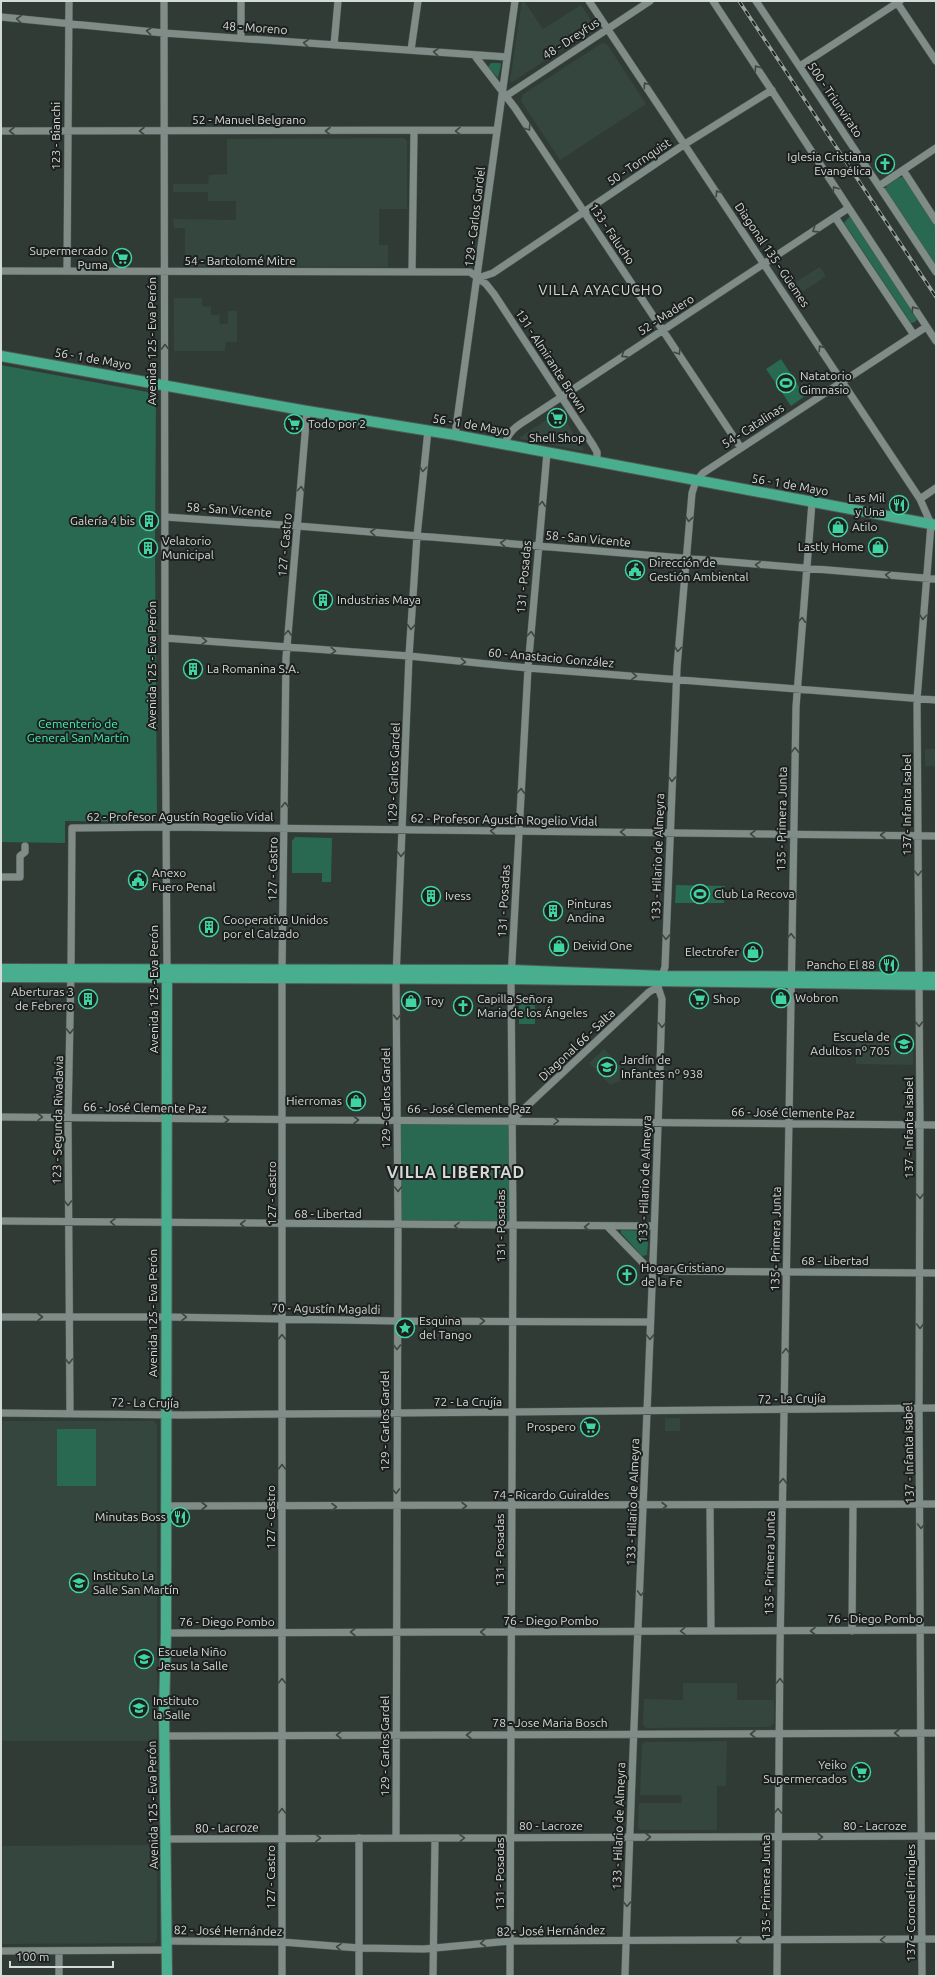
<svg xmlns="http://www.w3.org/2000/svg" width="937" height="1977" font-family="Ubuntu,sans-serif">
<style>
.built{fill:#34463e}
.green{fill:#296851}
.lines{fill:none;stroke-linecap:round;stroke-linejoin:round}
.minor-casing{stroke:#505955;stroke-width:8}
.major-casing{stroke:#505955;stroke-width:12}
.minor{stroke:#808c87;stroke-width:7}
.major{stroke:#48ae8e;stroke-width:10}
.rail-casing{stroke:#9ba39f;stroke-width:3.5}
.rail{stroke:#1c201e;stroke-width:2;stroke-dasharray:6;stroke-linecap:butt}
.oneway{stroke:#3f4643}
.labels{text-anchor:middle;stroke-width:4;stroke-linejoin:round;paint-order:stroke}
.street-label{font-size:12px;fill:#d4dad7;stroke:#1c201e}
.poi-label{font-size:12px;fill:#d4dad7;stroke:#1c201e;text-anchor:start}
.park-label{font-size:12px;fill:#43efb6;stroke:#1c201e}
.quarter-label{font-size:14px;letter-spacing:1px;fill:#d4dad7;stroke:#1c201e}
.district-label{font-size:16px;font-weight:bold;letter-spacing:1px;fill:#d4dad7;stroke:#1c201e}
</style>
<rect width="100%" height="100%" fill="#303b36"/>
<path class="built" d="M522,1H524L543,29L581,5L594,25L593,29L512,82L510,81Z
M602,43L607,44L646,104L560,160L521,101L522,95Z
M404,138L407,141V209H379V245H388V267L185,266V228H174L173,219L236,220V201H208V192H173V184H208L209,175L227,174V139Z
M820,267L826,276L796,296L789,286Z
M174,298H202V306L211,307V315H219L220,324H228V311H237V342H226L225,351H174Z
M557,413L561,414L584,449L583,451L520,439V437Z
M925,749H936V766H925Z
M856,1038H913V1065L856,1064Z
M604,1049L624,1071L620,1081L610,1085L589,1063Z
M665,1418H680V1431H665Z
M1,1421H154L157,1425V1741H1Z
M683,1683H737V1700H774V1724L770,1727L646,1728L643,1724L644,1699L683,1700Z
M727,1741L726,1786H717V1830H641L638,1828L639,1803H682L681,1795H640L642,1745L645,1742Z
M157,1845V1940L154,1943L1,1944V1846Z"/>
<path class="green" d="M491,63H500L501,65L498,78L488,67Z
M903,177L936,226V269L885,189C888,183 897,177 903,177Z
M849,217L852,218L918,318L915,322L911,323L844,223Z
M781,359L805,396L791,406L766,369Z
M1,365L153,393L156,398L155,550L157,817L151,822L65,821V843L1,842Z
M295,837L332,838L331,882H322V873H292V841Z
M676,885L725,886L724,903H675Z
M519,1000H535V1024H519Z
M397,1120H512L513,1226L398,1225Z
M621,1230L649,1231L647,1255L642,1256L621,1233Z
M57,1429H96V1486H57Z"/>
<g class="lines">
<g class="minor-casing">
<path id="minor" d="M164,1L165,656L167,969
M241,1V38
M589,1L920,499L931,524L917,699L920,1125L919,1408L922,1976
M713,1L936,341
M756,1L936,272
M896,1L936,61
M1,17L164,33L507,57
M334,45L338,1
M411,50L418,1
M475,56L515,108L741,448
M800,66L900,1
M506,96L650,1
M1,131L497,130
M903,170L936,221
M879,186L936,148
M835,217L914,335
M1,271L470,272L486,284L494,294L593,445L597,452V461
M67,271L69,1
M412,271L414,132
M478,278L493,273L685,144L772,90
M455,435L515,1
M505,445C508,429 521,424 534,415L847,209
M920,499L936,488
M166,517L298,526L936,579
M165,638L409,656L528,668L936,700
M1,877H20V856L25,852V846
M1,1117C313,1121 624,1121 936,1125
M512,1120L649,992L658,987
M1,1221L654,1226
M608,1227L646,1266L652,1270L664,1271L936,1273
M1,1317H166L397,1321L650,1322
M1,1413L181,1415L936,1408
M70,1413L68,1118L71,970L72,828L167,827L936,836
M165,1506L936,1504
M710,1506L711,1631
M852,1631L853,1505
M166,1633L936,1630
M165,1736L936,1733
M396,1838L398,1225L396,978L409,656L417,536L428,430
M167,1839L936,1836
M167,1941L282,1942L359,1948L424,1949L510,1941L936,1939
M1,1951L167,1950
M59,1951V1976
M282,1976V970L286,658L307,411
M359,1976V1838
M433,1976L435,1839
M510,1976L513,1226L511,979L528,668L547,453
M625,1976C635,1650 653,1324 662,999L658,987L665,967L677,667L692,493L696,481L703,473L926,327
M777,1976L780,1649L796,707L812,502"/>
</g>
<g class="major-casing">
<path id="major" d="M1,356L307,411L455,435L936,525
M1,969L512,970L663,976L936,977
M1,977L511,979L936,985
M167,1976L164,1712L166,1633L167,969"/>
</g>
<use href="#minor" class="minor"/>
<use href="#major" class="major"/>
<g class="rail-casing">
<path id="rail" d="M739,1L936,297"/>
</g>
<use href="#rail" class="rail"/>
</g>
<defs><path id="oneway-chevron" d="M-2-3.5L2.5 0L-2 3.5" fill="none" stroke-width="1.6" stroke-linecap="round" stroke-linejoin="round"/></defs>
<g class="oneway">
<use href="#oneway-chevron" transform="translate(19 19) rotate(-175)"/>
<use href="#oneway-chevron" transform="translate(149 31) rotate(-174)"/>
<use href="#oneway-chevron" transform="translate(306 43) rotate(-175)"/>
<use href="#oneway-chevron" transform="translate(436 52) rotate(-175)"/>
<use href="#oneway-chevron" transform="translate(757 68) rotate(-124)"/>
<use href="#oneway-chevron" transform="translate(646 85) rotate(-124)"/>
<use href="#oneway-chevron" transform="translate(528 128) rotate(56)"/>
<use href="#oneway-chevron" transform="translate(12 131) rotate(180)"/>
<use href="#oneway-chevron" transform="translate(142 131) rotate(-180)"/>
<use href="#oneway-chevron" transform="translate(328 131) rotate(-180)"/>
<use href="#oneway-chevron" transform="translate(458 131) rotate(179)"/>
<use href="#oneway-chevron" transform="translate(835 189) rotate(-123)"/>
<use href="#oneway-chevron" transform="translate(718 193) rotate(-123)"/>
<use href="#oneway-chevron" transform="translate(815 230) rotate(147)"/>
<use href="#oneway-chevron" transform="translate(914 309) rotate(-124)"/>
<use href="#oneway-chevron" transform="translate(165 347) rotate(-90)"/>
<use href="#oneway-chevron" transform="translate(821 348) rotate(-124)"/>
<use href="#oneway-chevron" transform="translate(678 352) rotate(57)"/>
<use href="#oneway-chevron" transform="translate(624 355) rotate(147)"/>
<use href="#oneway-chevron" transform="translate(423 469) rotate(95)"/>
<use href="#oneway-chevron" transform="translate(301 489) rotate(-85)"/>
<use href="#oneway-chevron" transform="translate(542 504) rotate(-85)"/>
<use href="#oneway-chevron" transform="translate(689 519) rotate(96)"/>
<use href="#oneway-chevron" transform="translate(373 532) rotate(-175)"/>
<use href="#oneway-chevron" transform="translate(503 543) rotate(-175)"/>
<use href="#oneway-chevron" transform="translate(758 565) rotate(-175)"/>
<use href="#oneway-chevron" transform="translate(888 575) rotate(-175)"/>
<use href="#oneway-chevron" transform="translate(923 617) rotate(95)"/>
<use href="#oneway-chevron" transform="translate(802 620) rotate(-86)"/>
<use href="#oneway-chevron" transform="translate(411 627) rotate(94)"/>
<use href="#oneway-chevron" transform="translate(288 633) rotate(-85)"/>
<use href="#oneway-chevron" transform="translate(531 634) rotate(-85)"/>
<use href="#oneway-chevron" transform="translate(204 641) rotate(4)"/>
<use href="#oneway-chevron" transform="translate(678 649) rotate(95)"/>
<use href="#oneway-chevron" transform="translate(333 651) rotate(4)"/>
<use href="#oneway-chevron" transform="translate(463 662) rotate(6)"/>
<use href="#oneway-chevron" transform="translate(634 676) rotate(4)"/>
<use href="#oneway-chevron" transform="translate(795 750) rotate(-89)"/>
<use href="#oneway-chevron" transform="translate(672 779) rotate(92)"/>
<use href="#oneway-chevron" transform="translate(521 791) rotate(-87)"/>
<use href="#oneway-chevron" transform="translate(285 805) rotate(-89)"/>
<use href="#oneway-chevron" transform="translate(493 831) rotate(-179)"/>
<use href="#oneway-chevron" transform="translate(623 832) rotate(-180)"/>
<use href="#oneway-chevron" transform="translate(753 834) rotate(-179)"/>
<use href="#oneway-chevron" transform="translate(883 835) rotate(-180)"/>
<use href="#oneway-chevron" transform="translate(401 854) rotate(92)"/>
<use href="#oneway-chevron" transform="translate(918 873) rotate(90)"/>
<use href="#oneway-chevron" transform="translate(791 936) rotate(-89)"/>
<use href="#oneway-chevron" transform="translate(666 937) rotate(92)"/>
<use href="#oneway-chevron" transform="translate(397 1017) rotate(90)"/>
<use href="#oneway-chevron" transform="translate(919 1024) rotate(89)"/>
<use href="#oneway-chevron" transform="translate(662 1025) rotate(92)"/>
<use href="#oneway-chevron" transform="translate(70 1031) rotate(91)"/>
<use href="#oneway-chevron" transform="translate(40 1117) rotate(1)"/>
<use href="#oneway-chevron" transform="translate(226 1120)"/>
<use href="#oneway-chevron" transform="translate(356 1120)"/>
<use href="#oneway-chevron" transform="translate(556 1121) rotate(1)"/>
<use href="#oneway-chevron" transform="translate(398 1189) rotate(90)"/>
<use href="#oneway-chevron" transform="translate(920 1196) rotate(90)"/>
<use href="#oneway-chevron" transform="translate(68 1203) rotate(90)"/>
<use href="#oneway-chevron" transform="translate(113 1222) rotate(-178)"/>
<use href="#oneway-chevron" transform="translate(243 1224) rotate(-180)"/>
<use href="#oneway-chevron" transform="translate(457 1226) rotate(-179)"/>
<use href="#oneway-chevron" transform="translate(587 1227) rotate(-180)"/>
<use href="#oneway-chevron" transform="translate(40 1317)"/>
<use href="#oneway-chevron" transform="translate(184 1317) rotate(1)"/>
<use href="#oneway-chevron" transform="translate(482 1321)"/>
<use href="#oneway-chevron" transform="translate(920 1326) rotate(90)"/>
<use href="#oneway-chevron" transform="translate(282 1337) rotate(-89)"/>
<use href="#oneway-chevron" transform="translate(650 1337) rotate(92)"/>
<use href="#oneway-chevron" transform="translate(397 1347) rotate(90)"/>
<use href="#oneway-chevron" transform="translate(786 1351) rotate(-89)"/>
<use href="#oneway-chevron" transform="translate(69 1361) rotate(90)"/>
<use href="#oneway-chevron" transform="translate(282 1467) rotate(-90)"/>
<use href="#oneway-chevron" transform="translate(783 1481) rotate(-88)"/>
<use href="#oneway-chevron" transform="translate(396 1491) rotate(90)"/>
<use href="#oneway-chevron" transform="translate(204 1506)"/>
<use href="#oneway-chevron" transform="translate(464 1506)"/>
<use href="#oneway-chevron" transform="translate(664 1506)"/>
<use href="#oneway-chevron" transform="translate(334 1507)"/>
<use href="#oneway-chevron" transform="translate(921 1526) rotate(90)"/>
<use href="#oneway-chevron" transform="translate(641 1593) rotate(92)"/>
<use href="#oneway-chevron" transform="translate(683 1631) rotate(179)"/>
<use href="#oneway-chevron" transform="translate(813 1631) rotate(-180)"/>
<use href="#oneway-chevron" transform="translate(353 1632) rotate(180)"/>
<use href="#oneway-chevron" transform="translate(483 1632) rotate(180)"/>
<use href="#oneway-chevron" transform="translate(282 1681) rotate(-90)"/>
<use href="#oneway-chevron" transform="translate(780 1681) rotate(-90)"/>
<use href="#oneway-chevron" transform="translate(897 1733) rotate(180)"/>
<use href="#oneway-chevron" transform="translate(753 1734) rotate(180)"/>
<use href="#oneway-chevron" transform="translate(339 1735) rotate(180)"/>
<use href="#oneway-chevron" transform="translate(469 1735) rotate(180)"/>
<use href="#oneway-chevron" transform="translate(282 1811) rotate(-90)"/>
<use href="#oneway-chevron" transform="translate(778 1811) rotate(-89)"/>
<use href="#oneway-chevron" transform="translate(648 1837)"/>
<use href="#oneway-chevron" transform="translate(820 1837)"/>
<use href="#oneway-chevron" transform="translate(318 1838)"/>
<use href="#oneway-chevron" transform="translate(462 1838) rotate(-1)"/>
<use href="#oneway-chevron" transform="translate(627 1904) rotate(92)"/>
<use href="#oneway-chevron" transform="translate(883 1940) rotate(179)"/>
<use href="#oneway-chevron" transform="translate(739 1941) rotate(-180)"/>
<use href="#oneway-chevron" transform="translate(483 1943) rotate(174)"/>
<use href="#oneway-chevron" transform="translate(339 1947) rotate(-175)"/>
</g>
<defs>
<g id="church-ring" transform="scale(1)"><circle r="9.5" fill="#1c201e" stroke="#3fd4a2" stroke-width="1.5"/><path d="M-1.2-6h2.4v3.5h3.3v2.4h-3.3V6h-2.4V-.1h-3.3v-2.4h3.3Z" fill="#3fd4a2"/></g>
<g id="supermarket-ring" transform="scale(1)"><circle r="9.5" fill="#1c201e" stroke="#3fd4a2" stroke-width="1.5"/><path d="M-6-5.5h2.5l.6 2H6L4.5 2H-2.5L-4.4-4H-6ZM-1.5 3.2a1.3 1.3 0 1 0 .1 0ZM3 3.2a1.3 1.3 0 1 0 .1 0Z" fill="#3fd4a2"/></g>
<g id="stadium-ring" transform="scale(1)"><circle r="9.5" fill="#1c201e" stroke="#3fd4a2" stroke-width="1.5"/><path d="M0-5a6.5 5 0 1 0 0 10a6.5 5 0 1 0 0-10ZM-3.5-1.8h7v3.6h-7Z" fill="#3fd4a2"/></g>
<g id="restaurant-ring" transform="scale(1)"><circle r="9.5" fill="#1c201e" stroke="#3fd4a2" stroke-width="1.5"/><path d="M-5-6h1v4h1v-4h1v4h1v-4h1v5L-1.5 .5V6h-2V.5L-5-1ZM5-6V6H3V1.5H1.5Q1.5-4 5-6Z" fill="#3fd4a2"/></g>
<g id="building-ring" transform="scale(1)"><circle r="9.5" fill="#1c201e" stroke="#3fd4a2" stroke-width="1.5"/><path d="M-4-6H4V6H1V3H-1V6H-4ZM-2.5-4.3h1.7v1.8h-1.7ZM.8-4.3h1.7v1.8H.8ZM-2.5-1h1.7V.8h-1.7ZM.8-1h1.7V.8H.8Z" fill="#3fd4a2"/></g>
<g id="shop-ring" transform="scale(1)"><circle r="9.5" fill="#1c201e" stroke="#3fd4a2" stroke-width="1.5"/><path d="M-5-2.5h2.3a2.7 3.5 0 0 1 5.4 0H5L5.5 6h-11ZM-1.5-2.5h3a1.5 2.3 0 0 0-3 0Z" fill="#3fd4a2"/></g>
<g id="civic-ring" transform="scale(1)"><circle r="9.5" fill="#1c201e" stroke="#3fd4a2" stroke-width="1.5"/><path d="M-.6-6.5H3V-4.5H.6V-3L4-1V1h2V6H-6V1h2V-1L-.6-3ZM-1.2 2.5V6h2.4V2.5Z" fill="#3fd4a2"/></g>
<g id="school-ring" transform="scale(1)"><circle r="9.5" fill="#1c201e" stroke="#3fd4a2" stroke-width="1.5"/><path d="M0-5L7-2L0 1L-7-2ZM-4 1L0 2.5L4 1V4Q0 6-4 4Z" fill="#3fd4a2"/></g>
<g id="sight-ring" transform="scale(1)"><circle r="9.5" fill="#1c201e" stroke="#3fd4a2" stroke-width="1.5"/><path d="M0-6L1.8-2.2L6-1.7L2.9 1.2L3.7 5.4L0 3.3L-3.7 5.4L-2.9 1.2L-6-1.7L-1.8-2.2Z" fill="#3fd4a2"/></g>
</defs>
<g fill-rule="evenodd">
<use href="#church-ring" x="885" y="164"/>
<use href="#supermarket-ring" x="122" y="258"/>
<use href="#stadium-ring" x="786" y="383"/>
<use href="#supermarket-ring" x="557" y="418"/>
<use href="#supermarket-ring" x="294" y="424"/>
<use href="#restaurant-ring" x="899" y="505"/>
<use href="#building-ring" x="149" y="521"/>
<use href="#shop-ring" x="838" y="527"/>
<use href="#shop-ring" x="878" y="547"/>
<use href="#building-ring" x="148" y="548"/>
<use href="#civic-ring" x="635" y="570"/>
<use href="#building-ring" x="323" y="600"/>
<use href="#building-ring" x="193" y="669"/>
<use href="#civic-ring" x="138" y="880"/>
<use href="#stadium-ring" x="700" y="894"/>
<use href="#building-ring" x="431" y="896"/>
<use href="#building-ring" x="553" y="911"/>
<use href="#building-ring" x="209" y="927"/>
<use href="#shop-ring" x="559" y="946"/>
<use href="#shop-ring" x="753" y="952"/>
<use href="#restaurant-ring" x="889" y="965"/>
<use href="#shop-ring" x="781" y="998"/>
<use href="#building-ring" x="88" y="999"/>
<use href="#supermarket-ring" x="699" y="999"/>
<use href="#shop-ring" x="411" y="1001"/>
<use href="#church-ring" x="463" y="1006"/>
<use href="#school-ring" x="904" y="1044"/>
<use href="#school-ring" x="607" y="1067"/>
<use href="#shop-ring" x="356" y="1101"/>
<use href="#church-ring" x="627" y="1275"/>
<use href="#sight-ring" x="405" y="1328"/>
<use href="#supermarket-ring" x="590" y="1427"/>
<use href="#restaurant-ring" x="180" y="1517"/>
<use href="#school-ring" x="79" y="1583"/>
<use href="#school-ring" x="144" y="1659"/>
<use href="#school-ring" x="139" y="1708"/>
<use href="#supermarket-ring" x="861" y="1772"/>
</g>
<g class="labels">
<g class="street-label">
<text transform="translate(255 28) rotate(4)" y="4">48 - Moreno</text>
<text transform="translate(571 39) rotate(-33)" y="4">48 - Dreyfus</text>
<text transform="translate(835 100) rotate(56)" y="4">500 - Triunvirato</text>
<text x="249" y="124">52 - Manuel Belgrano</text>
<text transform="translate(56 136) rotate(-90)" y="4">123 - Bianchi</text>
<text transform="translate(639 162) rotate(-34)" y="4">50 - Tornquist</text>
<text transform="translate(475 217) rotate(-83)" y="4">129 - Carlos Gardel</text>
<text transform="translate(612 234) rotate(56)" y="4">133 - Falucho</text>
<text transform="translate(772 255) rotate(56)" y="4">Diagonal 135 - Güemes</text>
<text x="240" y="265">54 - Bartolomé Mitre</text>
<text transform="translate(666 315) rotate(-33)" y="4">52 - Madero</text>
<text transform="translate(152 341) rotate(-90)" y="4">Avenida 125 - Eva Perón</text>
<text transform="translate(93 359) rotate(10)" y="4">56 - 1 de Mayo</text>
<text transform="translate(551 361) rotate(57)" y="4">131 - Almirante Brown</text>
<text transform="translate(471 425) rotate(10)" y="4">56 - 1 de Mayo</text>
<text transform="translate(753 426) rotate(-33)" y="4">54 - Catalinas</text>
<text transform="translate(790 485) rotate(10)" y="4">56 - 1 de Mayo</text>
<text transform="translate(229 510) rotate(4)" y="4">58 - San Vicente</text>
<text transform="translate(588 539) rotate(5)" y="4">58 - San Vicente</text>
<text transform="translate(285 545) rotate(-85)" y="4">127 - Castro</text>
<text transform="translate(524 577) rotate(-85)" y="4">131 - Posadas</text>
<text transform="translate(551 658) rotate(5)" y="4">60 - Anastacio González</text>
<text transform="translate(152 665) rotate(-90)" y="4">Avenida 125 - Eva Perón</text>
<text transform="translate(394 773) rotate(-88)" y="4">129 - Carlos Gardel</text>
<text transform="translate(907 805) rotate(-90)" y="4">137 - Infanta Isabel</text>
<text x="180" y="821">62 - Profesor Agustín Rogelio Vidal</text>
<text transform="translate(782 819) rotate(-89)" y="4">135 - Primera Junta</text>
<text transform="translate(504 820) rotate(1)" y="4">62 - Profesor Agustín Rogelio Vidal</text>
<text transform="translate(658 857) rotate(-88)" y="4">133 - Hilario de Almeyra</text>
<text transform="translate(273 869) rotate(-89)" y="4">127 - Castro</text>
<text transform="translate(504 901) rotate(-87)" y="4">131 - Posadas</text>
<text transform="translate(154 989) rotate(-90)" y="4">Avenida 125 - Eva Perón</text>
<text transform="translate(577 1045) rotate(-43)" y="4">Diagonal 66 - Salta</text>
<text transform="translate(386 1098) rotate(-90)" y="4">129 - Carlos Gardel</text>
<text transform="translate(145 1108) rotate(1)" y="4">66 - José Clemente Paz</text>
<text x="469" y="1113">66 - José Clemente Paz</text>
<text transform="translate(793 1113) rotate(1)" y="4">66 - José Clemente Paz</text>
<text transform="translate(58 1120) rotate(-89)" y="4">123 - Segunda Rivadavia</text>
<text transform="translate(909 1128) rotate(-90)" y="4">137 - Infanta Isabel</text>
<text transform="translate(645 1179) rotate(-88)" y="4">133 - Hilario de Almeyra</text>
<text transform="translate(272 1193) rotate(-90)" y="4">127 - Castro</text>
<text x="328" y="1218">68 - Libertad</text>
<text transform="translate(501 1226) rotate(-90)" y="4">131 - Posadas</text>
<text transform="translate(776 1239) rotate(-89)" y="4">135 - Primera Junta</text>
<text x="835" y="1265">68 - Libertad</text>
<text transform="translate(326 1309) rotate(1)" y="4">70 - Agustín Magaldi</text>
<text transform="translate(153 1313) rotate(-90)" y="4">Avenida 125 - Eva Perón</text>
<text transform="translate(792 1399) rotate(-1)" y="4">72 - La Crujía</text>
<text x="468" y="1406">72 - La Crujía</text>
<text transform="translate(145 1403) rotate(1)" y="4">72 - La Crujía</text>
<text transform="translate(385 1421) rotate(-90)" y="4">129 - Carlos Gardel</text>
<text transform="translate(909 1453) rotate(-91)" y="4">137 - Infanta Isabel</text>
<text x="551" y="1499">74 - Ricardo Guiraldes</text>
<text transform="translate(633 1502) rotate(-88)" y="4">133 - Hilario de Almeyra</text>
<text transform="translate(271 1517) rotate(-90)" y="4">127 - Castro</text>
<text transform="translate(500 1550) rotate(-90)" y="4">131 - Posadas</text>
<text transform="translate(770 1563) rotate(-89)" y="4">135 - Primera Junta</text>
<text x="875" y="1623">76 - Diego Pombo</text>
<text x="551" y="1625">76 - Diego Pombo</text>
<text x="227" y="1626">76 - Diego Pombo</text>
<text x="550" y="1727">78 - Jose Maria Bosch</text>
<text transform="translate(385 1746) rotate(-90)" y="4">129 - Carlos Gardel</text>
<text transform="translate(153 1805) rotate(-91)" y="4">Avenida 125 - Eva Perón</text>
<text x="551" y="1830">80 - Lacroze</text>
<text transform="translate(619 1826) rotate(-88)" y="4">133 - Hilario de Almeyra</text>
<text x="875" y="1830">80 - Lacroze</text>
<text transform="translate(227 1828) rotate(-1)" y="4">80 - Lacroze</text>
<text transform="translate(500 1874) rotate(-90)" y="4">131 - Posadas</text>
<text transform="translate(271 1877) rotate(-90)" y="4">127 - Castro</text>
<text transform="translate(766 1887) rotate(-90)" y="4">135 - Primera Junta</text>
<text transform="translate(911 1903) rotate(-90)" y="4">137 - Coronel Pringles</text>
<text transform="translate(228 1931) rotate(1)" y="4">82 - José Hernández</text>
<text transform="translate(551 1931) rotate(-1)" y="4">82 - José Hernández</text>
</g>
<g class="poi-label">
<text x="871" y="161" text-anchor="end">Iglesia Cristiana<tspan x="871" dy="14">Evangélica</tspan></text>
<text x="108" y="255" text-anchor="end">Supermercado<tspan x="108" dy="14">Puma</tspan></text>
<text x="800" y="380">Natatorio<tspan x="800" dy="14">Gimnasio</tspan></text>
<text x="308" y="428">Todo por 2</text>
<text x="557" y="442" text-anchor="middle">Shell Shop</text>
<text x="885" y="502" text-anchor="end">Las Mil<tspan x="885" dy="14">y Una</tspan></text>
<text x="135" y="525" text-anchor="end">Galería 4 bis</text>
<text x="852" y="531">Atilo</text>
<text x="162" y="545">Velatorio<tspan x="162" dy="14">Municipal</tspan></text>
<text x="864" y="551" text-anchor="end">Lastly Home</text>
<text x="649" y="567">Dirección de<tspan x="649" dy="14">Gestión Ambiental</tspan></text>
<text x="337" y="604">Industrias Maya</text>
<text x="207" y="673">La Romanina S.A.</text>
<text x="152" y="877">Anexo<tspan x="152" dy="14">Fuero Penal</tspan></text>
<text x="714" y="898">Club La Recova</text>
<text x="445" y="900">Ivess</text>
<text x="567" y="908">Pinturas<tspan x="567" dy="14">Andina</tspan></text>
<text x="223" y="924">Cooperativa Unidos<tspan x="223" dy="14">por el Calzado</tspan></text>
<text x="573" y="950">Deivid One</text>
<text x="739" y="956" text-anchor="end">Electrofer</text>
<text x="875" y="969" text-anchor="end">Pancho El 88</text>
<text x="74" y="996" text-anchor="end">Aberturas 3<tspan x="74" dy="14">de Febrero</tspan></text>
<text x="795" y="1002">Wobron</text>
<text x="477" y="1003">Capilla Señora<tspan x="477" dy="14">Maria de los Ángeles</tspan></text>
<text x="713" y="1003">Shop</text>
<text x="425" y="1005">Toy</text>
<text x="890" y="1041" text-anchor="end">Escuela de<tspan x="890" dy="14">Adultos nº 705</tspan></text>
<text x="621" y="1064">Jardín de<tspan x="621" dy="14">Infantes nº 938</tspan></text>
<text x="342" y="1105" text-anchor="end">Hierromas</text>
<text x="641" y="1272">Hogar Cristiano<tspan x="641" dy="14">de la Fe</tspan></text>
<text x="419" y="1325">Esquina<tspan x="419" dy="14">del Tango</tspan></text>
<text x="576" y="1431" text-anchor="end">Prospero</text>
<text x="166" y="1521" text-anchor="end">Minutas Boss</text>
<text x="93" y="1580">Instituto La<tspan x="93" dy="14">Salle San Martín</tspan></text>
<text x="158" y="1656">Escuela Niño<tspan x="158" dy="14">Jesus la Salle</tspan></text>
<text x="153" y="1705">Instituto<tspan x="153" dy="14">la Salle</tspan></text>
<text x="847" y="1769" text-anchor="end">Yeiko<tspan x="847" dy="14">Supermercados</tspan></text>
</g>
<g class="park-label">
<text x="78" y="728">Cementerio de<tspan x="78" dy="14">General San Martín</tspan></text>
</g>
<g class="quarter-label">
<text x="601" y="295">VILLA AYACUCHO</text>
</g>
<g class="district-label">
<text x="456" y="1178">VILLA LIBERTAD</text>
</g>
</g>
<rect width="937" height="1977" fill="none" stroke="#d4dad7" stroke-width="4"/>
<path d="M10 1961v6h103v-6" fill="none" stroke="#d4dad7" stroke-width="2"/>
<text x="16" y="1961" font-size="12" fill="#d4dad7" stroke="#1c201e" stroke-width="3" paint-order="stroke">100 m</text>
</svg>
